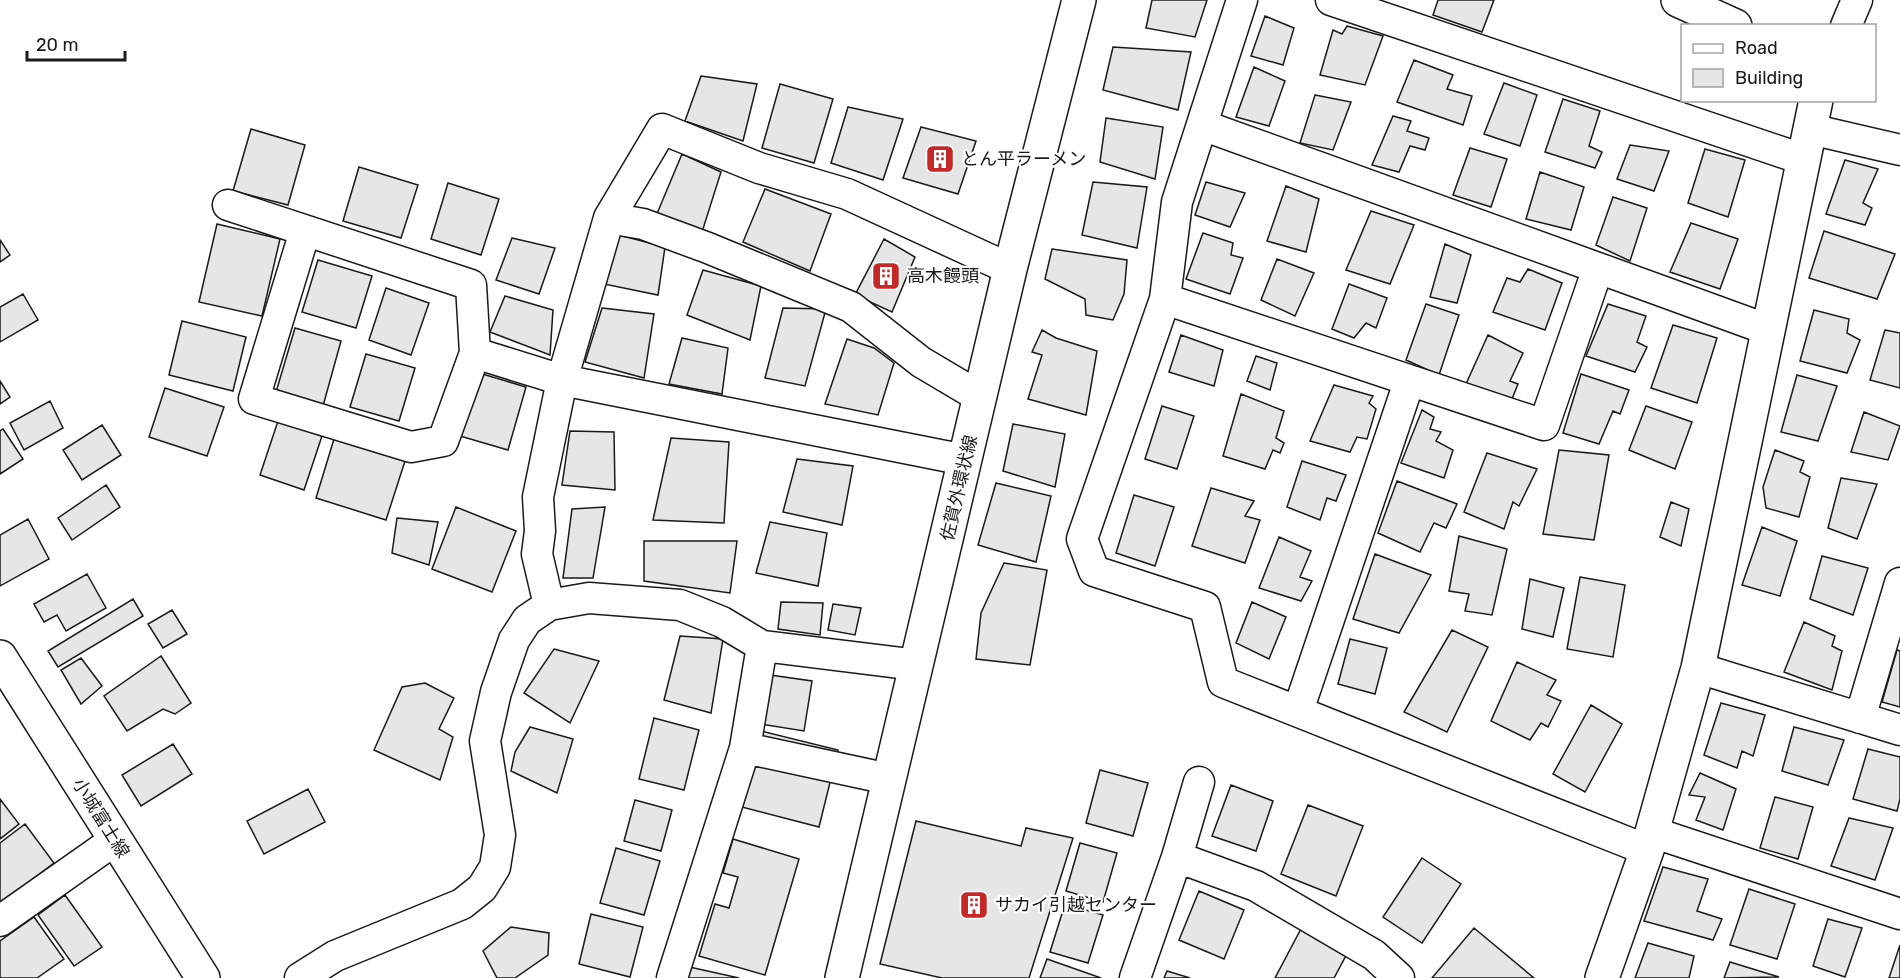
<svg xmlns="http://www.w3.org/2000/svg" width="1900" height="978" font-family="Rubik,'Noto Sans JP',sans-serif">
<style>
.building{fill:#e6e6e6;stroke:#1a1a1a;stroke-width:1.5}
.lines{fill:none;stroke-linecap:round;stroke-linejoin:round}
.minor-casing{stroke:#1a1a1a;stroke-width:33}
.tertiary-casing{stroke:#1a1a1a;stroke-width:36}
.primary-casing{stroke:#1a1a1a;stroke-width:36}
.minor{stroke:#fff;stroke-width:30}
.tertiary{stroke:#fff;stroke-width:33}
.primary{stroke:#fff;stroke-width:33}
.labels{text-anchor:middle;stroke-width:4.5;stroke-linejoin:round;paint-order:stroke}
.poi-label{font-size:18px;fill:#1a1a1a;stroke:#fff;text-anchor:start}
.street-label{font-size:18px;fill:#1a1a1a;stroke:#fff}
</style>
<rect width="100%" height="100%" fill="#fff"/>
<path class="building" d="M1152,0H1207L1195,37L1146,28Z
M1438,0H1494L1482,32L1433,15Z
M1265,16L1294,28L1283,65L1251,56Z
M1347,26L1383,36L1365,85L1320,75L1333,30L1342,34Z
M1113,47L1191,52L1178,110L1103,90Z
M1414,60L1453,75L1447,89L1472,96L1463,125L1397,102Z
M1254,67L1285,81L1269,126L1236,117Z
M701,76L757,84L743,141L685,121Z
M1504,83L1537,95L1520,146L1484,134Z
M780,84L833,99L814,163L762,148Z
M1315,95L1351,102L1333,150L1300,143Z
M1563,99L1600,111L1589,146L1602,152L1595,168L1545,152Z
M848,107L903,119L883,180L831,163Z
M1393,116L1411,121L1407,131L1429,138L1425,150L1410,146L1399,172L1372,165Z
M1106,118L1163,127L1155,179L1100,162Z
M921,127L976,141L958,194L903,178Z
M251,129L305,145L288,205L233,191Z
M1630,145L1669,151L1654,191L1617,179Z
M1470,148L1507,159L1491,207L1453,195Z
M1705,149L1745,160L1728,217L1688,203Z
M682,154L721,172L702,232L656,216Z
M1845,160L1878,169L1863,203L1872,208L1865,225L1826,214Z
M359,167L418,185L401,238L343,221Z
M1540,172L1584,187L1571,230L1526,219Z
M1093,182L1147,187L1137,248L1082,235Z
M1206,182L1245,193L1230,227L1195,215Z
M448,183L499,199L481,255L431,239Z
M1286,186L1319,199L1306,252L1267,241Z
M765,189L831,214L810,271L743,242Z
M1613,197L1647,208L1630,261L1596,245Z
M1371,211L1414,225L1390,284L1346,270Z
M1691,223L1738,239L1720,289L1670,272Z
M217,224L280,239L262,316L199,302Z
M1824,231L1895,254L1877,299L1809,278Z
M1203,233L1233,243L1231,255L1243,258L1230,294L1186,279Z
M619,235L665,247L658,295L604,284Z
M512,238L555,248L539,294L496,280Z
M884,239L915,257L892,312L855,295Z
M0,240L10,255L0,262Z
M1445,244L1471,255L1457,303L1430,297Z
M1052,249L1127,260L1124,294L1113,320L1086,315L1085,299L1045,279Z
M1277,259L1314,273L1295,316L1261,300Z
M318,260L372,276L356,328L302,312Z
M1528,269L1562,283L1545,330L1493,312L1507,278L1520,282Z
M703,270L761,286L750,340L687,315Z
M1349,284L1387,298L1376,328L1366,323L1354,338L1332,329Z
M386,288L429,303L411,355L369,340Z
M23,294L38,320L0,342V307Z
M505,296L553,310L550,355L490,332Z
M1426,304L1459,315L1439,375L1406,360Z
M1608,304L1646,316L1637,342L1647,347L1635,372L1586,356Z
M602,308L654,314L644,378L585,362Z
M783,308L826,309L805,386L765,378Z
M1814,310L1849,319L1847,333L1860,340L1847,373L1800,361Z
M182,321L246,337L233,391L169,375Z
M1673,325L1717,338L1697,403L1651,388Z
M295,328L341,341L323,406L276,392Z
M1042,330L1056,338L1097,351L1086,415L1028,399L1042,355L1032,352Z
M1885,330L1900,333V388L1870,380Z
M1181,335L1223,350L1214,386L1169,372Z
M1488,335L1523,353L1510,381L1518,384L1512,399L1466,384Z
M682,338L728,348L722,394L669,384Z
M847,339L874,348L894,363L878,415L825,404Z
M366,354L415,368L399,421L350,407Z
M1256,356L1277,363L1270,390L1247,381Z
M479,373L526,387L508,450L460,436Z
M1581,374L1629,390L1620,414L1613,411L1599,444L1563,433Z
M1797,375L1837,386L1818,441L1781,432Z
M0,381L10,397L0,404Z
M1334,385L1373,396L1369,403L1376,409L1367,439L1357,437L1350,452L1310,441Z
M165,388L224,407L207,456L149,437Z
M1241,394L1284,411L1276,438L1284,443L1280,453L1273,450L1265,469L1223,456Z
M50,401L63,428L24,450L10,423Z
M1162,406L1194,416L1177,469L1145,459Z
M1646,406L1692,422L1675,469L1629,450Z
M1422,410L1434,417L1430,429L1441,432L1436,441L1453,450L1444,478L1401,463Z
M1864,412L1900,426L1888,460L1851,452Z
M278,421L322,436L304,490L260,475Z
M1013,424L1065,434L1055,487L1003,471Z
M102,425L121,455L82,480L63,450Z
M3,429L23,459L0,474V431Z
M570,431L614,432L615,490L562,485Z
M671,438L729,442L724,523L653,520Z
M334,439L405,461L386,520L316,498Z
M1559,450L1609,455L1594,540L1543,534Z
M1775,450L1804,461L1800,472L1810,477L1799,517L1766,508L1763,487Z
M1487,453L1537,469L1519,506L1513,502L1504,529L1464,512Z
M797,459L853,466L842,525L783,512Z
M1302,461L1346,475L1336,501L1327,498L1320,520L1287,507Z
M1841,478L1877,484L1857,539L1828,528Z
M1397,481L1457,504L1446,528L1434,523L1420,552L1378,533Z
M996,483L1051,496L1036,562L978,545Z
M106,485L120,507L72,540L58,518Z
M1211,488L1254,501L1245,516L1260,520L1245,563L1192,546Z
M1134,495L1174,507L1155,566L1116,553Z
M1671,502L1689,509L1681,546L1660,537Z
M456,507L516,531L492,592L432,569Z
M605,507L593,578H563L572,509Z
M397,518L438,522L429,565L392,553Z
M28,519L49,559L0,586V535Z
M770,522L827,533L818,586L756,573Z
M1762,527L1797,541L1780,596L1742,585Z
M1459,536L1507,549L1492,615L1465,611L1469,594L1449,591Z
M1279,537L1311,551L1300,577L1312,581L1301,601L1259,588Z
M644,541H737L730,593L644,581Z
M1375,554L1431,575L1399,633L1353,619Z
M1822,556L1868,568L1853,615L1810,599Z
M1004,563L1047,570L1030,665L976,659L981,613Z
M87,574L106,608L66,631L57,615L44,622L34,604Z
M1580,577L1625,585L1613,657L1567,649Z
M1530,579L1564,588L1553,637L1522,629Z
M133,599L143,616L58,667L48,651Z
M781,602L823,603L820,635L778,629Z
M1252,602L1286,617L1269,659L1236,643Z
M833,604L861,608L855,635L828,630Z
M172,610L187,634L163,648L148,624Z
M1804,622L1835,636L1832,646L1842,651L1832,690L1784,672Z
M1452,630L1488,647L1447,732L1404,712Z
M680,636L723,639L711,713L664,700Z
M1350,639L1387,648L1375,694L1338,684Z
M554,649L599,661L570,723L524,693Z
M1897,650L1900,651V707L1882,702Z
M161,656L191,703L175,714L163,709L127,731L104,696Z
M81,658L102,686L81,704L61,670Z
M1517,662L1556,680L1547,695L1561,701L1548,727L1541,723L1530,740L1491,721Z
M763,674L812,681L804,731L755,723Z
M425,683L454,698L439,729L453,737L440,780L374,750L402,687Z
M1721,703L1765,715L1753,756L1742,751L1737,768L1704,755Z
M1591,705L1622,724L1585,792L1553,774Z
M654,718L699,730L684,790L639,779Z
M530,727L573,739L557,793L511,771L515,752Z
M1794,727L1844,740L1828,785L1782,771Z
M753,729L838,750L819,827L734,805Z
M173,744L192,774L141,806L122,775Z
M1868,749L1900,757V799L1897,811L1853,799Z
M1100,770L1148,783L1133,836L1086,823Z
M1700,773L1736,789L1723,830L1696,820L1705,797L1689,795Z
M1231,785L1273,801L1256,851L1212,836Z
M308,789L325,822L264,854L247,821Z
M1775,797L1813,807L1798,859L1760,848Z
M0,799L19,824L0,839Z
M635,800L672,810L661,851L624,841Z
M1308,805L1363,826L1336,896L1281,874Z
M1849,818L1893,828L1875,880L1831,866Z
M916,821L1021,846L1026,828L1073,838L1029,978H942L880,964Z
M25,824L54,863L0,904V843Z
M733,839L799,859L765,975L699,956L715,904L729,908L738,877L723,873Z
M1080,843L1117,853L1103,902L1066,891Z
M616,848L660,861L644,915L600,903Z
M1422,858L1461,884L1422,943L1383,917Z
M1663,867L1708,879L1697,911L1722,919L1713,940L1644,921Z
M1749,889L1795,904L1777,959L1730,945Z
M1199,891L1244,910L1224,959L1179,940Z
M65,895L102,947L74,966L38,915Z
M1065,904L1103,915L1088,963L1050,952Z
M591,914L643,927L630,977L579,964Z
M34,917L64,959L37,978H0V941Z
M1828,919L1862,928L1845,977L1813,966Z
M1303,925L1349,950L1334,978H1275Z
M511,927L549,933L548,955L515,978H497L483,951Z
M1474,928L1534,978H1432Z
M1648,943L1694,956L1689,978H1635Z
M1900,945V978H1889Z
M1047,959L1101,978H1040Z
M1730,962L1779,977L1724,978Z
M685,966L739,978H682Z
M1167,971L1190,978H1164Z"/>
<g class="lines">
<g class="minor-casing">
<path id="minor" d="M1242,0L1177,202L1165,299L1082,539L1094,571L1205,607L1223,682L1647,850
M1331,0L1802,159
M1846,26L1857,0
M1202,125L1598,268
M1810,129L1900,150
M228,205L471,285L475,353L562,380L965,460
M609,218L643,224L708,248L851,307L921,362L980,397
M305,231L254,399L411,447L443,441L475,353
M1165,299L1544,425L1598,268L1766,329
M549,605L537,554L540,531L538,497L562,380L609,218L662,129L759,168L847,194L1010,269
M762,646L745,748L889,779
M1698,668L1900,730
M1298,711L1409,382
M1860,718L1900,583
M1652,832L1900,914
M1177,857L1256,886L1374,955L1399,978
M0,921L115,840
M300,978L335,956L462,904L482,888L495,867L500,835L485,741L496,692L514,640L527,620L549,605L589,598L680,605L722,622L762,646L917,665
M672,978L745,748
M1135,978L1177,857L1199,782"/>
</g>
<g class="tertiary-casing">
<path id="tertiary" d="M1678,0L1735,26
M1602,978L1647,850L1698,668L1816,100"/>
</g>
<g class="primary-casing">
<path id="primary" d="M0,657L203,978
M842,978L1010,269L1079,0"/>
</g>
<use href="#minor" class="minor"/>
<use href="#tertiary" class="tertiary"/>
<use href="#primary" class="primary"/>
</g>
<defs>
<g id="building-square" transform="scale(1.5)"><rect x="-9" y="-9" width="18" height="18" rx="4" fill="#c62828" stroke="#fff"/><path d="M-4-6H4V6H1V3H-1V6H-4ZM-2.5-4.3h1.7v1.8h-1.7ZM.8-4.3h1.7v1.8H.8ZM-2.5-1h1.7V.8h-1.7ZM.8-1h1.7V.8H.8Z" fill="#fff"/></g>
</defs>
<g fill-rule="evenodd">
<use href="#building-square" x="940" y="159"/>
<use href="#building-square" x="886" y="276"/>
<use href="#building-square" x="974" y="905"/>
</g>
<g class="labels">
<g class="poi-label">
<text x="961" y="165">とん平ラーメン</text>
<text x="907" y="282">高木饅頭</text>
<text x="995" y="911">サカイ引越センター</text>
</g>
<g class="street-label">
<text transform="translate(959 488) rotate(-77)" y="6">佐賀外環状線</text>
<text transform="translate(101 818) rotate(58)" y="6">小城富士線</text>
</g>
</g>
<rect x="1681" y="24" width="195" height="78" fill="#ffffff" stroke="#a3a3a3" stroke-width="1.5"/>
<rect x="1693" y="44" width="30" height="9" fill="#ffffff" stroke="#a3a3a3" stroke-width="1.5"/>
<text x="1735" y="54" font-size="18" fill="#1a1a1a">Road</text>
<rect x="1693" y="69" width="30" height="18" fill="#e6e6e6" stroke="#a3a3a3" stroke-width="1.5"/>
<text x="1735" y="84" font-size="18" fill="#1a1a1a">Building</text>
<path d="M27 51v9h98v-9" fill="none" stroke="#1a1a1a" stroke-width="3"/>
<text x="36" y="51" font-size="18" fill="#1a1a1a" stroke="#ffffff" stroke-width="4.5" paint-order="stroke">20 m</text>
</svg>
